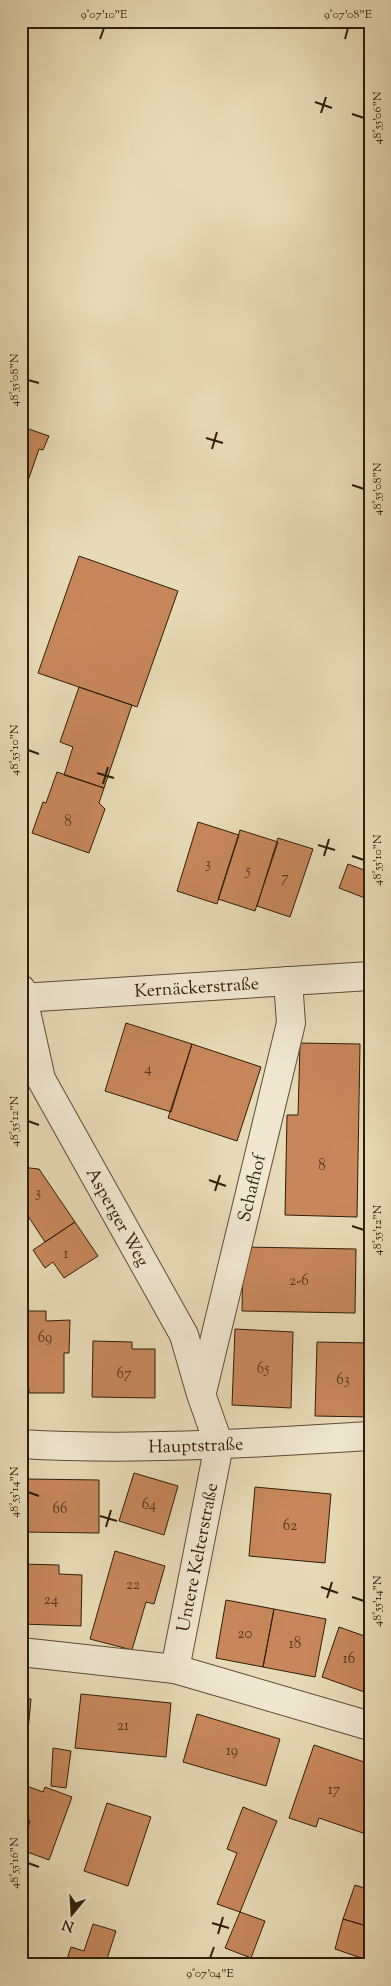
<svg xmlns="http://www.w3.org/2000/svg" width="391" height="1986" font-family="'Sorts Mill Goudy',serif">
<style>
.building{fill:#c7875b;stroke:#301e08}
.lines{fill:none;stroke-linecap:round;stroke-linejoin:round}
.street-casing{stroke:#5e4d34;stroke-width:30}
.street{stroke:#efe7d0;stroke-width:28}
.ticks{fill:none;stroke:#301e08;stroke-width:2}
.labels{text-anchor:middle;stroke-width:4;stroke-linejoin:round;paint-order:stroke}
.number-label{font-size:15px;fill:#56381d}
.street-label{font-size:18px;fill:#301e08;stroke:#efe7d0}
.neatline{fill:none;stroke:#301e08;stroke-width:2}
.ticks-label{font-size:12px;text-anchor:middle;fill:#301e08}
</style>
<rect width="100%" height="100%" fill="#e7dab6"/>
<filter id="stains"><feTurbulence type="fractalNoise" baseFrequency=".004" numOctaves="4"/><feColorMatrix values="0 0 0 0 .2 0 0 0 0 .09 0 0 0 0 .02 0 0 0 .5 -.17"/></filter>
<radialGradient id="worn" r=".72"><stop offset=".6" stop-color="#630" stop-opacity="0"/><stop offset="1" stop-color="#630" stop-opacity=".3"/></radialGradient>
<path class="building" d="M23,427L49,436L43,450L39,449L21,501V433Z
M79,556L178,591L137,707L38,673Z
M79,687L132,705L104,788L64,775L73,747L60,742Z
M57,772L104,788L99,803L105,809L89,853L32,833L43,802L46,803Z
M198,822L239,835L217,904L177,891Z
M240,830L278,842L255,911L218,899Z
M278,838L313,849L290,917L257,906Z
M370,854V900L339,888L348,864L364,870Z
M126,1023L192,1044L171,1112L105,1091Z
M300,1043L360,1044L357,1217L285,1215L287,1115H298Z
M192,1044L261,1067L237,1141L168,1118Z
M21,1167L39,1169L75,1222L45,1242L28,1216L21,1215Z
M75,1222L98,1256L64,1278L53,1262L45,1268L33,1250Z
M243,1247L356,1249L355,1313L242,1311Z
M21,1311H46V1321L70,1320L69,1353H64V1393H29V1389H21Z
M235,1329L293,1332L291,1408L232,1405Z
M93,1341L132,1342V1349H155V1398L92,1397Z
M317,1342L370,1343V1417L315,1416Z
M134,1473L178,1486L164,1535L119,1521Z
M28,1479L99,1480V1533L21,1532V1484H28Z
M255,1487L331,1494L325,1563L249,1556Z
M365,1507H370V1546H367Z
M115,1551L165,1566L154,1604L146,1602L132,1650L90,1639Z
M21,1564L59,1565V1574L82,1575L81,1626L21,1624Z
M370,1589V1616H368Z
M226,1600L274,1609L263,1667L216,1658Z
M274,1609L326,1619L315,1677L263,1667Z
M339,1627L370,1638V1694L322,1677Z
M81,1694L171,1703L166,1757L75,1748Z
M21,1698L31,1699L24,1773L21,1772Z
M197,1714L280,1739L266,1786L183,1762Z
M314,1745L370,1764V1814L363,1833L319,1818L316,1827L289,1818Z
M53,1748L71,1751L66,1788L51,1786Z
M24,1785L43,1792L45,1787L72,1797L49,1860L22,1850L30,1821L21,1818V1794Z
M107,1803L151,1817L128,1886L84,1871Z
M243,1807L277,1821L240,1912L217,1904L237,1853L227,1849Z
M355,1885L370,1890V1927L343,1919Z
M240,1912L265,1921L251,1958L225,1948Z
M343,1919L370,1927V1961L335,1949Z
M93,1924L116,1931L105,1965H65L71,1947L84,1951Z"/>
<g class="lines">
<g class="street-casing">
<g id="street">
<path id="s1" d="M21,989L41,1079L184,1335L201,1394L219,1445"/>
<path id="s2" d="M21,998L370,976"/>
<path id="s3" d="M202,1392L291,1023L288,981"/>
<path id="s4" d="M21,1444C137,1451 254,1443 370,1436"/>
<path d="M21,1652L175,1669L370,1726"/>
<path id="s5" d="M175,1669L219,1445"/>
</g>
</g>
<use href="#street" class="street"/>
</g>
<path class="ticks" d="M100,39L104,28M345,39L348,28M315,102L332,108M321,113L326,97M352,114L364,118M28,380L39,383M206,438L223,443M212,449L217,432M352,485L364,489M28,750L39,754M97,773L114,778M103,784L108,767M318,845L335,850M324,856L329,839M352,856L364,860M28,1121L39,1125M209,1180L226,1186M215,1191L220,1175M352,1226L364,1230M28,1492L39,1496M100,1516L117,1521M106,1527L111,1510M321,1587L338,1593M352,1597L364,1601M327,1598L332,1582M28,1863L39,1867M212,1923L229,1928M218,1934L223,1917M210,1958L214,1947"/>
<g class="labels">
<g class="number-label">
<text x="68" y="826">8</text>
<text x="208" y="868">3</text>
<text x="248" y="875">5</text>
<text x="285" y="882">7</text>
<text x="148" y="1073">4</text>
<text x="322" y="1170">8</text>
<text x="38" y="1197">3</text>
<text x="66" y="1258">1</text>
<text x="299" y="1285">2-6</text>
<text x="45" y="1342">69</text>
<text x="263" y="1373">65</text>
<text x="124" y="1378">67</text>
<text x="343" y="1384">63</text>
<text x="149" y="1509">64</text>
<text x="60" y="1513">66</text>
<text x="290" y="1530">62</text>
<text x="133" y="1589">22</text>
<text x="51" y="1604">24</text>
<text x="245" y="1638">20</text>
<text x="295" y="1648">18</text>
<text x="349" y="1663">16</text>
<text x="123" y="1730">21</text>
<text x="232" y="1755">19</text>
<text x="334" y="1794">17</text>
</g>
<g class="street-label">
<text dy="6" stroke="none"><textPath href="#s2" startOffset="176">Kernäckerstraße</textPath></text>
<text dy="6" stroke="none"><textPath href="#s3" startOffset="210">Schafhof</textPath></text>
<text dy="6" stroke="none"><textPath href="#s1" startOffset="250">Asperger Weg</textPath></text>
<text dy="6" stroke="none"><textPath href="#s4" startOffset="175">Hauptstraße</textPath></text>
<text dy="6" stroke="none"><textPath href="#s5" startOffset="114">Untere Kelterstraße</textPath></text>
</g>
</g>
<rect width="391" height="1986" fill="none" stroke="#e7dab6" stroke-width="55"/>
<g transform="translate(72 1914) rotate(198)" stroke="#efe7d0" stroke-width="4" paint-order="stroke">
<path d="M0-4L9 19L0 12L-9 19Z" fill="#301e08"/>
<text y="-8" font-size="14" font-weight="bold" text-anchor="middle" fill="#301e08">N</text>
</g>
<rect x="28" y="28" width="336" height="1930" class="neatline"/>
<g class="ticks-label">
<text x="104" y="18">9°07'10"E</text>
<text x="348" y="18">9°07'08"E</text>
<text transform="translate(377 118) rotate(-90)" y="4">48°55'06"N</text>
<text transform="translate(14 380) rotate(-90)" y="4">48°55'08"N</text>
<text transform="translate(377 489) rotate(-90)" y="4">48°55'08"N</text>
<text transform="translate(14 750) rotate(-90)" y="4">48°55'10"N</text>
<text transform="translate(377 860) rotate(-90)" y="4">48°55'10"N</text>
<text transform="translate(14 1121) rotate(-90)" y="4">48°55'12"N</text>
<text transform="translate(377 1230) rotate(-90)" y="4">48°55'12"N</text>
<text transform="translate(14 1492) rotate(-90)" y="4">48°55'14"N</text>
<text transform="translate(377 1601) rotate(-90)" y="4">48°55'14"N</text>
<text transform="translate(14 1863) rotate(-90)" y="4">48°55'16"N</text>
<text x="210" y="1977">9°07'04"E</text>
</g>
<rect width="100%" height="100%" filter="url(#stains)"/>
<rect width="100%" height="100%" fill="url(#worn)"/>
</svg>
